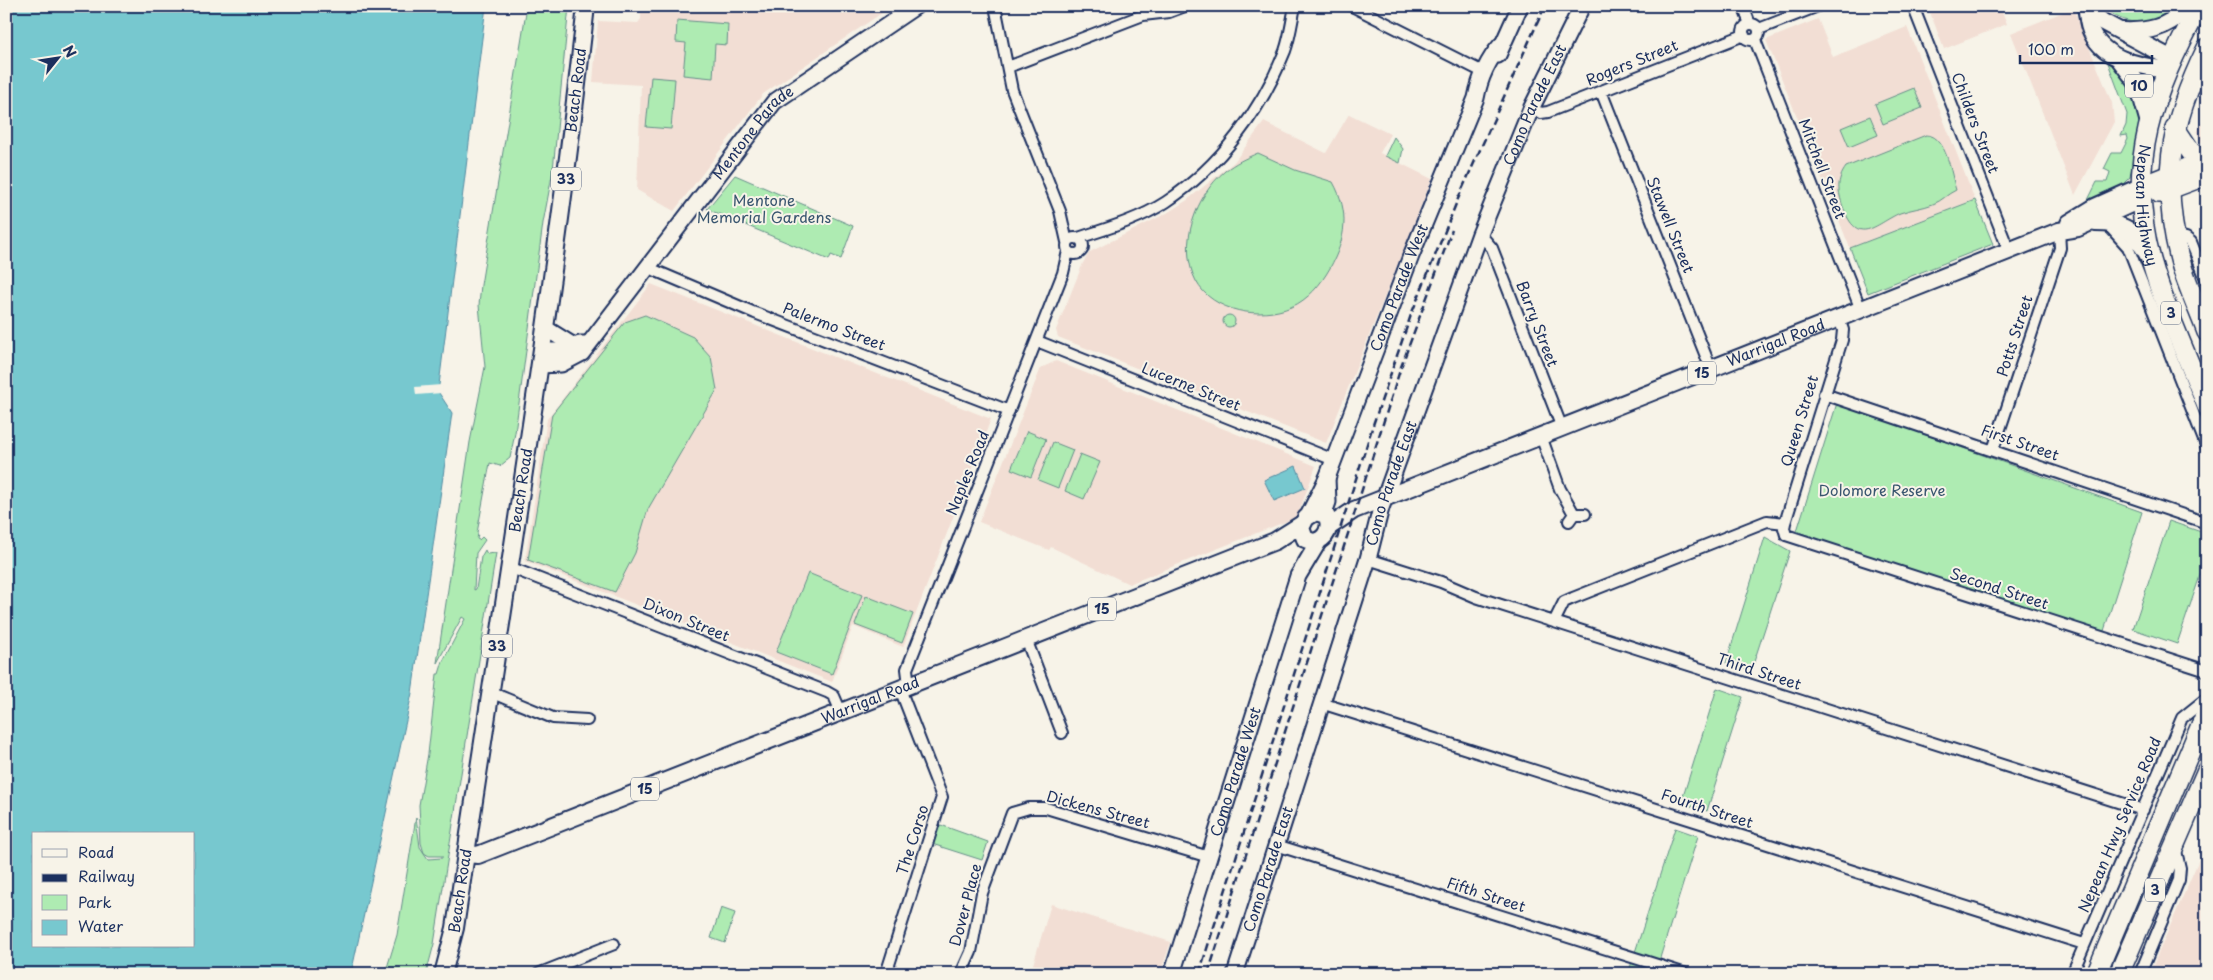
<svg xmlns="http://www.w3.org/2000/svg" width="2213" height="980" font-family="'Playpen Sans',sans-serif">
<style>
.built{fill:#f2ded4}
.green{fill:#aeebb2;stroke:#648d88}
.water{fill:#77c8cf;stroke:#528ba2;fill-rule:evenodd}
.pier{fill:#f7f3e8}
.lines{fill:none;stroke-linecap:round;stroke-linejoin:round}
.street-casing{stroke:#1b2f5e;stroke-width:14}
.secondary-casing{stroke:#1b2f5e;stroke-width:19}
.primary-casing{stroke:#1b2f5e;stroke-width:20}
.highway-casing{stroke:#1b2f5e;stroke-width:22}
.street{stroke:#f7f3e8;stroke-width:10}
.secondary{stroke:#f7f3e8;stroke-width:15}
.primary{stroke:#f7f3e8;stroke-width:16}
.highway{stroke:#f7f3e8;stroke-width:19}
.rail{stroke:#1b2f5e;stroke-width:2.5;stroke-dasharray:8 4;stroke-linecap:butt}
.labels{text-anchor:middle;stroke-width:4;stroke-linejoin:round;paint-order:stroke}
.shield{fill:#f7f3e8;stroke:#5d6a87;stroke-width:1}
.shield-label{font-size:14px;font-weight:bold;fill:#1b2f5e}
.street-label{font-size:15px;fill:#1b2f5e;stroke:#f7f3e8}
.park-label{font-size:15px;fill:#38556f;stroke:#f7f3e8}
</style>
<rect width="100%" height="100%" fill="#f7f3e8"/>
<filter id="ink" filterUnits="userSpaceOnUse"><feTurbulence type="fractalNoise" baseFrequency=".02" numOctaves="2"/><feDisplacementMap in="SourceGraphic" scale="10" xChannelSelector="R" yChannelSelector="G"/><feConvolveMatrix kernelMatrix="1 2 1 2 8 2 1 2 1" color-interpolation-filters="sRGB"/></filter>
<g filter="url(#ink)">
<path class="built" d="M645,6H892L763,94L674,211L637,190L641,85L593,82L598,21L638,23L641,19V11Z
M2000,6L2007,24L1944,49L1928,7Z
M2073,8L2112,103L2114,122L2075,195L2011,33Z
M1818,19L1833,57L1907,27L1975,200L1850,248L1766,40Z
M1349,114L1390,134L1380,153L1432,179L1326,443L1058,337L1056,330L1083,263L1090,252L1167,213L1186,201L1234,162L1264,122L1326,153Z
M2207,114V146L2201,142L2197,132Z
M651,284L991,419L903,647L853,626L832,682L525,561L547,419Z
M1056,361L1316,466L1297,517L1129,584L1051,547L1049,550L979,522L1041,368Z
M2207,841V974H2161L2151,970Z
M1051,904L1171,942L1160,974H1048L1032,968Z"/>
<path class="green" d="M527,6H569L553,170L543,223L515,433L510,458L500,466L490,463L477,533L478,534L477,539L479,540L482,537L485,540L476,553L474,590L476,589L481,557L485,550L487,554L496,553L434,944L426,974H385L397,935L416,817L420,847L428,859L442,858V856H429L424,853L421,843L419,805L428,754L437,674H439L443,661L465,619L462,617L437,663L470,442L485,367L479,305L481,285Z
M2102,6H2152L2166,14L2163,19C2137,24 2123,25 2102,6Z
M677,20L728,24L727,45L715,44L713,78L683,75L686,43L676,42Z
M2107,60L2114,62L2129,77L2141,116L2130,177L2119,188L2087,202L2097,182H2107L2110,172L2104,169L2112,153H2121L2128,139L2127,135L2121,136L2126,125L2127,114Z
M651,77L675,79L671,129L646,127Z
M1914,88L1922,108L1883,124L1875,104Z
M1870,116L1878,135L1849,147L1841,128Z
M1926,135C1947,135 1951,175 1956,190C1947,194 1942,201 1933,204C1923,208 1911,209 1900,213C1875,224 1858,248 1843,207C1838,191 1836,181 1846,167Z
M1394,137L1403,149L1400,163L1385,156Z
M1258,153L1295,170L1333,182C1350,213 1346,238 1330,268C1321,284 1308,300 1291,307C1261,320 1212,312 1196,281C1177,245 1196,195 1225,171C1235,163 1246,158 1258,153Z
M735,175L853,226L841,259L831,255L829,260L707,209Z
M1975,200L1993,244L1868,293L1850,248Z
M645,315L693,337L711,357L717,390L648,509L635,553L615,592L528,560L552,414L625,322Z
M1223 321a6 6 0 1 1 12 0a6 6 0 1 1-12 0Z
M1837,403L2142,512L2103,634L1796,534Z
M1027,431L1046,439L1031,477L1011,469Z
M1053,442L1073,450L1058,488L1038,480Z
M1080,454L1100,462L1084,499L1065,491Z
M2169,521L2207,534V555L2177,644L2133,629Z
M1765,537L1790,551L1751,671L1726,663Z
M808,573L862,595L832,674L776,652Z
M866,596L913,614L902,643L855,625Z
M1717,688L1743,697L1707,811L1681,803Z
M938,824L988,842L982,860L932,844Z
M1675,828L1698,836L1655,974H1628Z
M721,908L735,913L725,943L711,938Z"/>
<path class="water" d="M6,6H486L439,385V393L452,413L412,693L351,974H6ZM34,834H194V946H34Z
M1296,466L1305,488L1274,501L1264,480Z"/>
<path class="pier" d="M441,385L442,393L416,395L415,387Z"/>
<g class="lines">
<g class="street-casing">
<path id="street" d="M995,6L1012,90L1060,211L1067,242
M1352,6L1483,72
M1743,6L1750,24
M1913,6L2009,251
M1743 32a8 8 0 1 1 16 0a8 8 0 1 1-16 0Z
M1759,29L1818,6
M1755,40L1861,310
M1008,67L1143,15L1169,12L1185,6
M1601,91L1711,369
M1531,109L1541,113L1548,112L1744,35
M2109,226L2128,247L2207,448
M1480,234L1492,248L1562,428
M2175,235L2186,238L2191,242L2207,281
M1067 246a8 8 0 1 1 16 0a8 8 0 1 1-16 0Z
M1078,238C1106,229 1140,219 1166,202C1220,166 1261,111 1285,51C1290,37 1292,21 1295,6
M649,268L755,313L1009,411
M1839,319L1843,330L1842,340L1785,523L1784,528L1786,535L2207,671
M1037,341L1334,460
M1824,394L2207,523
M1541,436L1560,489L1574,514
M1993,450L2060,248L2059,231
M1569,521L1574,514H1585
M1368,559L1441,582L1476,597L2143,810
M509,567L827,692L834,696L841,712
M1554,622L1564,602L1573,598L1767,521L1785,523
M1026,639L1062,733
M909,685L907,669L1063,273L1068,251
M490,692L553,718L587,720
M1321,703L2084,944
M1276,845L1686,974
M538,974L614,944
M886,974L942,797L900,689
M961,974L971,952L982,893L1012,813L1029,808H1046L1209,857
M2072,974L2182,718L2207,698
M2140,974L2179,880L2180,868L2175,847"/>
</g>
<g class="secondary-casing">
<g id="secondary">
<path d="M1498,55L1520,6"/>
<path d="M545,328L574,346"/>
<path d="M542,351H563L580,344H587"/>
<path id="s1" d="M540,365L561,364L582,353L774,102L916,6"/>
<path d="M1324,513L1328,502L1327,478"/>
<path id="s2" d="M1308,516L1327,478L1411,256L1476,98C1480,77 1487,61 1501,45"/>
<path id="s3" d="M1172,974L1298,576L1319,541"/>
<path id="s4" d="M1235,974L1368,559L1381,508L1480,234L1531,109L1582,6"/>
</g>
</g>
<g class="primary-casing">
<g id="primary">
<path d="M2086,6C2088,15 2087,24 2092,33C2105,60 2140,66 2166,70"/>
<path d="M2086,9L2103,22L2172,59"/>
<path d="M2123,31C2148,32 2166,28 2184,11L2194,16"/>
<path d="M2120,60L2138,84L2149,123"/>
<path d="M2069,223L2095,207L2142,186"/>
<path d="M2095,223C2126,223 2132,229 2148,255"/>
<path d="M1316,512L1326,515C1332,526 1327,540 1313,542L1305,539L1301,528L1306,518Z"/>
<path id="s5" d="M1329,527L1354,510L2059,231L2078,228L2142,199"/>
<path id="s6" d="M466,854L478,855L1275,541L1302,524"/>
<path id="s7" d="M443,974L455,928C500,621 552,315 586,6"/>
</g>
</g>
<g class="highway-casing">
<g id="highway">
<path id="s8" d="M2200,6C2153,89 2125,165 2151,260C2165,310 2188,358 2207,406"/>
<path d="M2207,48C2169,125 2159,183 2182,267C2189,289 2199,311 2207,332"/>
<path d="M2175,128L2191,152L2204,160"/>
<path d="M2142,186L2207,160"/>
<path d="M2159,193L2207,175"/>
<path d="M2096,974L2207,711"/>
<path d="M2119,974L2207,770"/>
</g>
</g>
<use href="#street" class="street"/>
<use href="#secondary" class="secondary"/>
<use href="#primary" class="primary"/>
<use href="#highway" class="highway"/>
<path class="rail" d="M1199,974L1374,422L1411,315L1460,194L1545,6
M1208,974L1401,367L1452,230"/>
</g>
</g>
<g class="labels">
<g class="shield">
<rect x="2125" y="74.5" width="28" height="23" rx="4"/>
<rect x="551" y="167.5" width="30" height="23" rx="4"/>
<rect x="2161" y="301.5" width="20" height="23" rx="4"/>
<rect x="1688" y="361.5" width="28" height="23" rx="4"/>
<rect x="1088" y="597.5" width="28" height="23" rx="4"/>
<rect x="482" y="634.5" width="30" height="23" rx="4"/>
<rect x="631" y="777.5" width="28" height="23" rx="4"/>
<rect x="2145" y="878.5" width="20" height="23" rx="4"/>
</g>
<g class="shield-label">
<text x="2139" y="91">10</text>
<text x="566" y="184">33</text>
<text x="2171" y="318">3</text>
<text x="1702" y="378">15</text>
<text x="1102" y="614">15</text>
<text x="497" y="651">33</text>
<text x="645" y="794">15</text>
<text x="2155" y="895">3</text>
</g>
<g class="street-label">
<text transform="translate(1632 63) rotate(-22)" y="5">Rogers Street</text>
<text dy="5" stroke="none"><textPath href="#s7" startOffset="894">Beach Road</textPath></text>
<text dy="5" stroke="none"><textPath href="#s4" startOffset="920">Como Parade East</textPath></text>
<text transform="translate(1975 123) rotate(69)" y="5">Childers Street</text>
<text dy="5" stroke="none"><textPath href="#s1" startOffset="324">Mentone Parade</textPath></text>
<text transform="translate(1822 169) rotate(69)" y="5">Mitchell Street</text>
<text dy="5" stroke="none"><textPath href="#s8" startOffset="211">Nepean Highway</textPath></text>
<text transform="translate(1670 225) rotate(68)" y="5">Stawell Street</text>
<text dy="5" stroke="none"><textPath href="#s2" startOffset="246">Como Parade West</textPath></text>
<text transform="translate(1537 324) rotate(69)" y="5">Barry Street</text>
<text transform="translate(834 327) rotate(21)" y="5">Palermo Street</text>
<text transform="translate(2015 336) rotate(-72)" y="5">Potts Street</text>
<text dy="5" stroke="none"><textPath href="#s5" startOffset="484">Warrigal Road</textPath></text>
<text transform="translate(1191 387) rotate(22)" y="5">Lucerne Street</text>
<text transform="translate(1800 421) rotate(-73)" y="5">Queen Street</text>
<text transform="translate(2020 443) rotate(19)" y="5">First Street</text>
<text transform="translate(968 473) rotate(-68)" y="5">Naples Road</text>
<text dy="5" stroke="none"><textPath href="#s4" startOffset="515">Como Parade East</textPath></text>
<text dy="5" stroke="none"><textPath href="#s7" startOffset="490">Beach Road</textPath></text>
<text transform="translate(1999 589) rotate(18)" y="5">Second Street</text>
<text transform="translate(686 620) rotate(22)" y="5">Dixon Street</text>
<text transform="translate(1759 672) rotate(18)" y="5">Third Street</text>
<text dy="5" stroke="none"><textPath href="#s6" startOffset="434">Warrigal Road</textPath></text>
<text dy="5" stroke="none"><textPath href="#s3" startOffset="212">Como Parade West</textPath></text>
<text transform="translate(1707 809) rotate(18)" y="5">Fourth Street</text>
<text transform="translate(1098 810) rotate(15)" y="5">Dickens Street</text>
<text transform="translate(2120 825) rotate(-67)" y="5">Nepean Hwy Service Road</text>
<text transform="translate(913 840) rotate(-72)" y="5">The Corso</text>
<text dy="5" stroke="none"><textPath href="#s4" startOffset="110">Como Parade East</textPath></text>
<text dy="5" stroke="none"><textPath href="#s7" startOffset="85">Beach Road</textPath></text>
<text transform="translate(1486 895) rotate(18)" y="5">Fifth Street</text>
<text transform="translate(966 905) rotate(-75)" y="5">Dover Place</text>
</g>
<g class="park-label">
<text x="764" y="206">Mentone<tspan x="764" dy="17">Memorial Gardens</tspan></text>
<text x="1882" y="496">Dolomore Reserve</text>
</g>
</g>
<rect width="2213" height="980" fill="none" stroke="#f7f3e8" stroke-width="25"/>
<rect x="12" y="12" width="2188" height="955" fill="none" stroke="#1b2f5e" stroke-width="2" filter="url(#ink)"/>
<rect x="32" y="832" width="162" height="115" fill="#f7f3e8" stroke="#9fa5b1"/>
<rect x="42" y="849" width="25" height="8" fill="#f7f3e8" stroke="#9fa5b1"/>
<text x="78" y="858" font-size="15" fill="#1b2f5e">Road</text>
<rect x="42" y="874" width="25" height="8" fill="#1b2f5e" stroke="#9fa5b1"/>
<text x="78" y="882" font-size="15" fill="#1b2f5e">Railway</text>
<rect x="42" y="895" width="25" height="15" fill="#aeebb2" stroke="#9fa5b1"/>
<text x="78" y="908" font-size="15" fill="#1b2f5e">Park</text>
<rect x="42" y="920" width="25" height="15" fill="#77c8cf" stroke="#9fa5b1"/>
<text x="78" y="932" font-size="15" fill="#1b2f5e">Water</text>
<g transform="translate(58 58) rotate(60)" stroke="#f7f3e8" stroke-width="4" paint-order="stroke">
<path d="M0-4L9 19L0 12L-9 19Z" fill="#1b2f5e"/>
<text y="-8" font-size="14" font-weight="bold" text-anchor="middle" fill="#1b2f5e">N</text>
</g>
<path d="M2020 55v8h132v-8" fill="none" stroke="#1b2f5e" stroke-width="2.5"/>
<text x="2028" y="55" font-size="15" fill="#1b2f5e" stroke="#f7f3e8" stroke-width="4" paint-order="stroke">100 m</text>
</svg>
